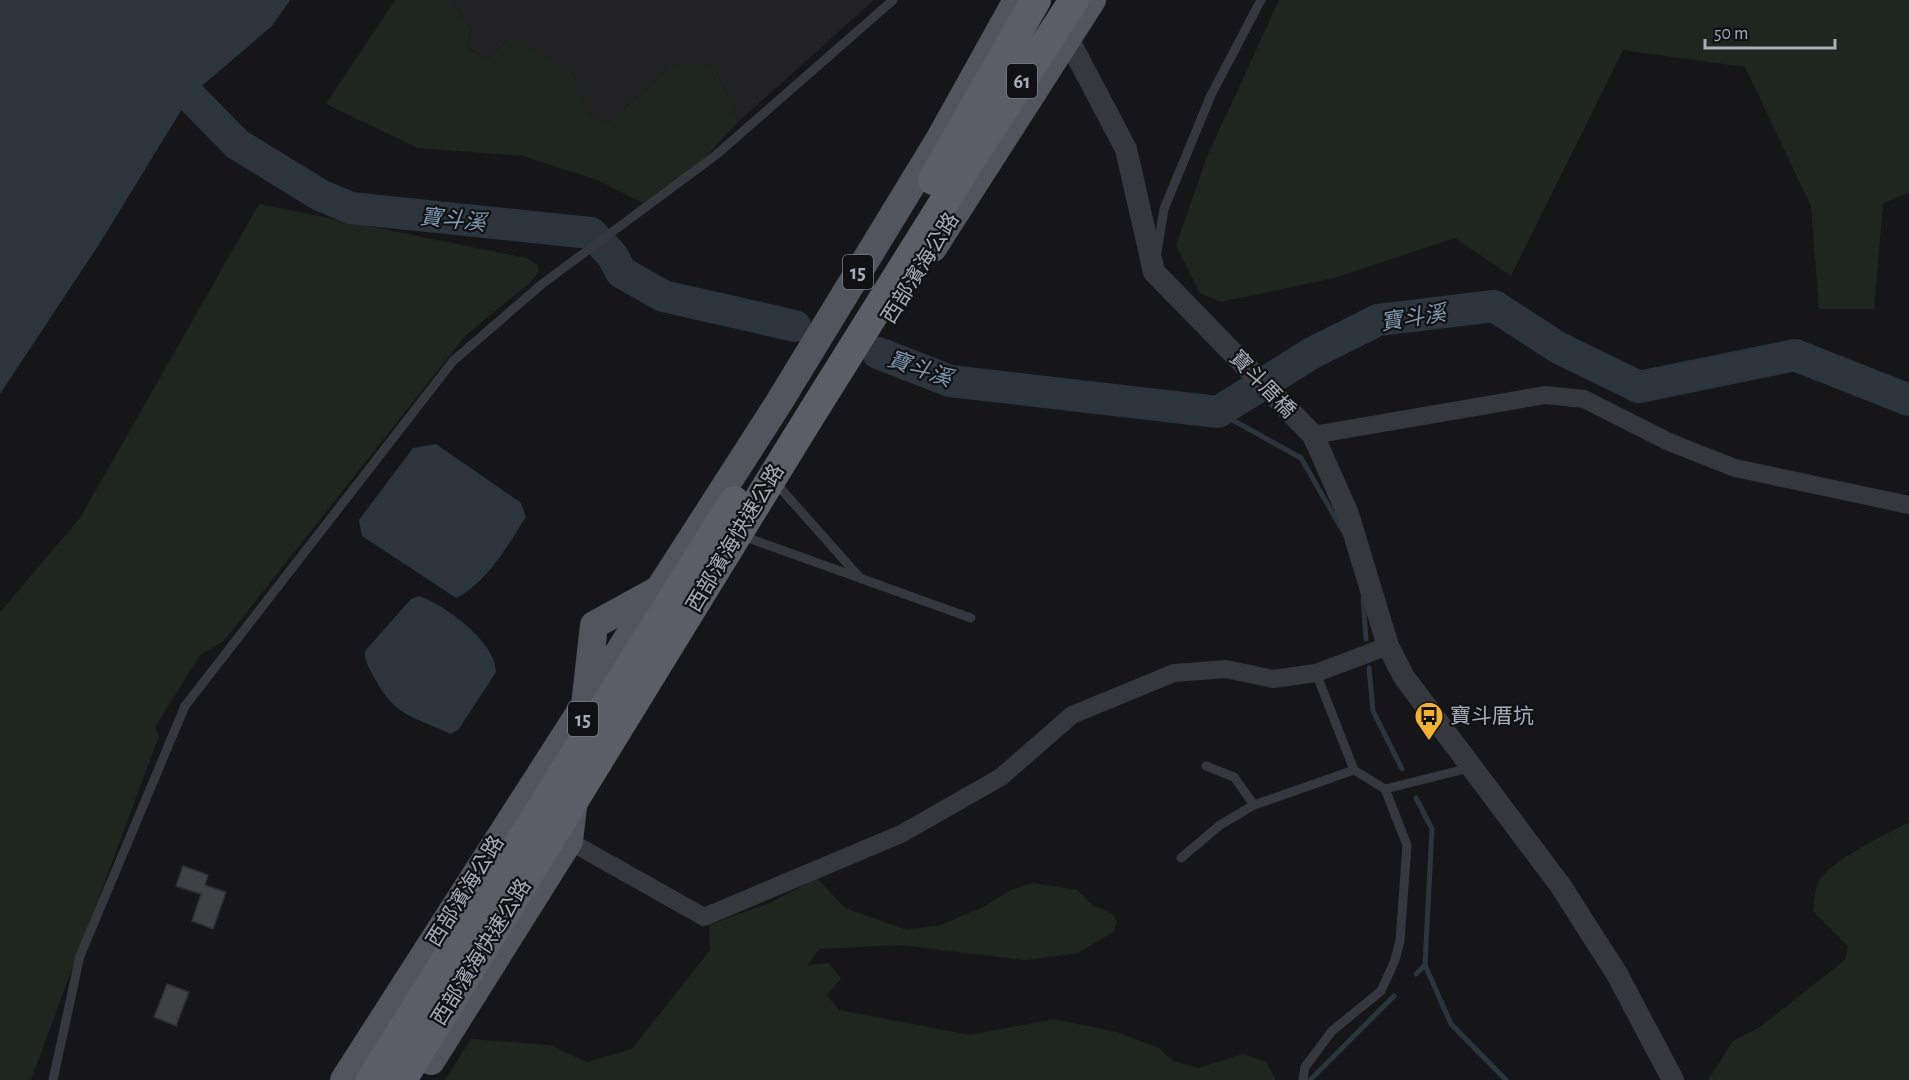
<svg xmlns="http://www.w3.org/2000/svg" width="1909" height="1080" font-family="'Alegreya Sans','Noto Sans TC',sans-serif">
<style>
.built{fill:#222225}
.green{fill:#1e261f}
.water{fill:#2c353c}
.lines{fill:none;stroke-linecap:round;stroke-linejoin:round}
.stream{stroke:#2c353c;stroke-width:5}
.river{stroke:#2c353c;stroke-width:32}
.building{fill:#404145;stroke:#303034;stroke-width:1.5}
.service{stroke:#37383d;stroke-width:9}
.minor{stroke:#37383d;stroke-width:18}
.tertiary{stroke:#37383d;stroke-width:22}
.primary{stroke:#53555c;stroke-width:28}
.trunk{stroke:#5b5e65;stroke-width:30}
.labels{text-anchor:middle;stroke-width:4.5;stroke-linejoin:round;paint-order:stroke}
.shield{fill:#111113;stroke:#7b7e86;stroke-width:1.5}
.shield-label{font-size:20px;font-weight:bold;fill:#a8adb8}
.street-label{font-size:21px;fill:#a8adb8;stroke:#111113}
.poi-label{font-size:21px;fill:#a8adb8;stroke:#111113;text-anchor:start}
.water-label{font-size:22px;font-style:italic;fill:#7f9bb3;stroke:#111113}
</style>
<rect width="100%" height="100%" fill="#161618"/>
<path class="built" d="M449,0H874L738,122L714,66L667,70L609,123L586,115L573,73L509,38L487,61L468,47L471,28Z"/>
<path class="green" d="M395,0H449L471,28L468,48L487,61L510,37L573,73L587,115L609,123L667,70L687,62L714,66L738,122L702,161L643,203L597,180L523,156L418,148L326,104Z
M1279,0H1909V192L1883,204L1874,309H1819L1811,206L1745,67L1623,50L1511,276L1455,238L1334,278L1221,302L1200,293L1176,245L1207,157Z
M259,204L526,258L538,265V273L531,282L466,335L224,641L200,655L155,727L159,736L31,1080H0V612L80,518Z
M1909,822V1080H1708L1733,1041L1760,1027L1845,960L1848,946L1813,911C1815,903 1814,891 1818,883C1828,861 1887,834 1909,822Z
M817,878L845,908L907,930L941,925L983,907L1011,890L1033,883L1077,890L1092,905L1111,913L1117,922L1113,932L1078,953L1025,960L901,945L819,949L808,965L829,963L841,979L827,995L839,1010L970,1035L1054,1019L1116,1032L1159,1048L1173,1061L1198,1068L1243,1054L1266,1062L1276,1080H445L471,1039L550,1045L587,1062L632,1049L710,950L709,925L772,902Z"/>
<path class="water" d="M0,0H290L272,26L190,96L98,246L0,394Z
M436,444L521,503L526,517C507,546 488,582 456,598L362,536L359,520L413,448Z
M419,596C445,605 496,642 496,672L459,729L451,734C412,716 395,717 374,677C370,669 364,661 365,651L411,599Z"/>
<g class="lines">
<path class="stream" d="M1218,412L1301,458L1343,531
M1363,598L1366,639
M1369,668L1373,711L1402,769
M1416,798L1432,829L1425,965L1451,1024L1506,1080
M1416,974L1425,965
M1310,1080L1394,996"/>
<path class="river" d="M190,96L237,144L320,195L351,208L591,233L612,255L621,272L663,296L795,326
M878,353L950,381L1218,412L1312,353L1378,320L1494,306L1559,348L1639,387L1795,355L1909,400"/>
</g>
<path class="building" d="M183,866L208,875L205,885L226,892L213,929L192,921L201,894L176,886Z
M167,984L189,992L176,1026L154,1017Z"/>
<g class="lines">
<path class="service" d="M1157,252L1164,209L1211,95L1261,0
M781,489L861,579
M751,539L971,618
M1316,673L1354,770L1385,789L1469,768
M1206,766L1234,777L1254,805L1354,770
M1181,858L1220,825L1254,805
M53,1080L80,956L185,706L453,361L542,284L716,155L893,0
M1303,1080L1305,1067L1332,1031L1381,991L1395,960L1400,941L1407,845L1385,789"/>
<path class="minor" d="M1313,435L1545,395L1584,399L1669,442L1735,468L1909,505
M569,841L704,917L901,834L1001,777L1072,715L1174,673L1226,669L1273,679L1316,673L1388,646"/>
<path class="tertiary" d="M1067,37L1126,149L1154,272L1313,435L1348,514L1388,646L1404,677L1560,885L1617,974L1673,1080"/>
<path class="primary" d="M933,248L1092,0
M580,750L594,625L696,569
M431,1061L569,841L574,799
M344,1080L778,404L939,140L1017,0"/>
<path class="trunk" d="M933,180L1036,0
M371,1080L734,501
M402,1080L807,421L969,162L1074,0"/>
</g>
<defs>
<g id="bus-pin" transform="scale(1.5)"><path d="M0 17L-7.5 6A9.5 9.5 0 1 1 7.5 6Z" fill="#f2b134" stroke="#111113"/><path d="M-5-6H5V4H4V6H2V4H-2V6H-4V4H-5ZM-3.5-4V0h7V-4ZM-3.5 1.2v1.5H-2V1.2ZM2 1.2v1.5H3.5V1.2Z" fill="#111"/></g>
</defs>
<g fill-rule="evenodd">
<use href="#bus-pin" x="1429" y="716"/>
</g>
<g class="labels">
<g class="shield">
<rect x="1007" y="64" width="30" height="34" rx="4.5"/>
<rect x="843" y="255" width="30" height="34" rx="4.5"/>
<rect x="568" y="702" width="30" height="34" rx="4.5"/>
</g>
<g class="shield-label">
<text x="1022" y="88">61</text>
<text x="858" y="279">15</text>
<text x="583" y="726">15</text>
</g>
<g class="street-label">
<text transform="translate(920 268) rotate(-58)" y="7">西部濱海公路</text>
<text transform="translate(1263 384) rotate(46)" y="7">寶斗厝橋</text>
<text transform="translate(735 538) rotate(-59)" y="7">西部濱海快速公路</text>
<text transform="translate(465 891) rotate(-58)" y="7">西部濱海公路</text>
<text transform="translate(481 952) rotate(-58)" y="7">西部濱海快速公路</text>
</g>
<g class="poi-label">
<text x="1450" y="723">寶斗厝坑</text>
</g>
<g class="water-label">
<text transform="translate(453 219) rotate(6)" y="8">寶斗溪</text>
<text transform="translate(1413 317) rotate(-9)" y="8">寶斗溪</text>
<text transform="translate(920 368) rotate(19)" y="8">寶斗溪</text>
</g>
</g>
<path d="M1705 39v9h130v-9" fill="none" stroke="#a8adb8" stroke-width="3"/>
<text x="1714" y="39" font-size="18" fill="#a8adb8" stroke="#111113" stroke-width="4.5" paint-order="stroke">50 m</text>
</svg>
